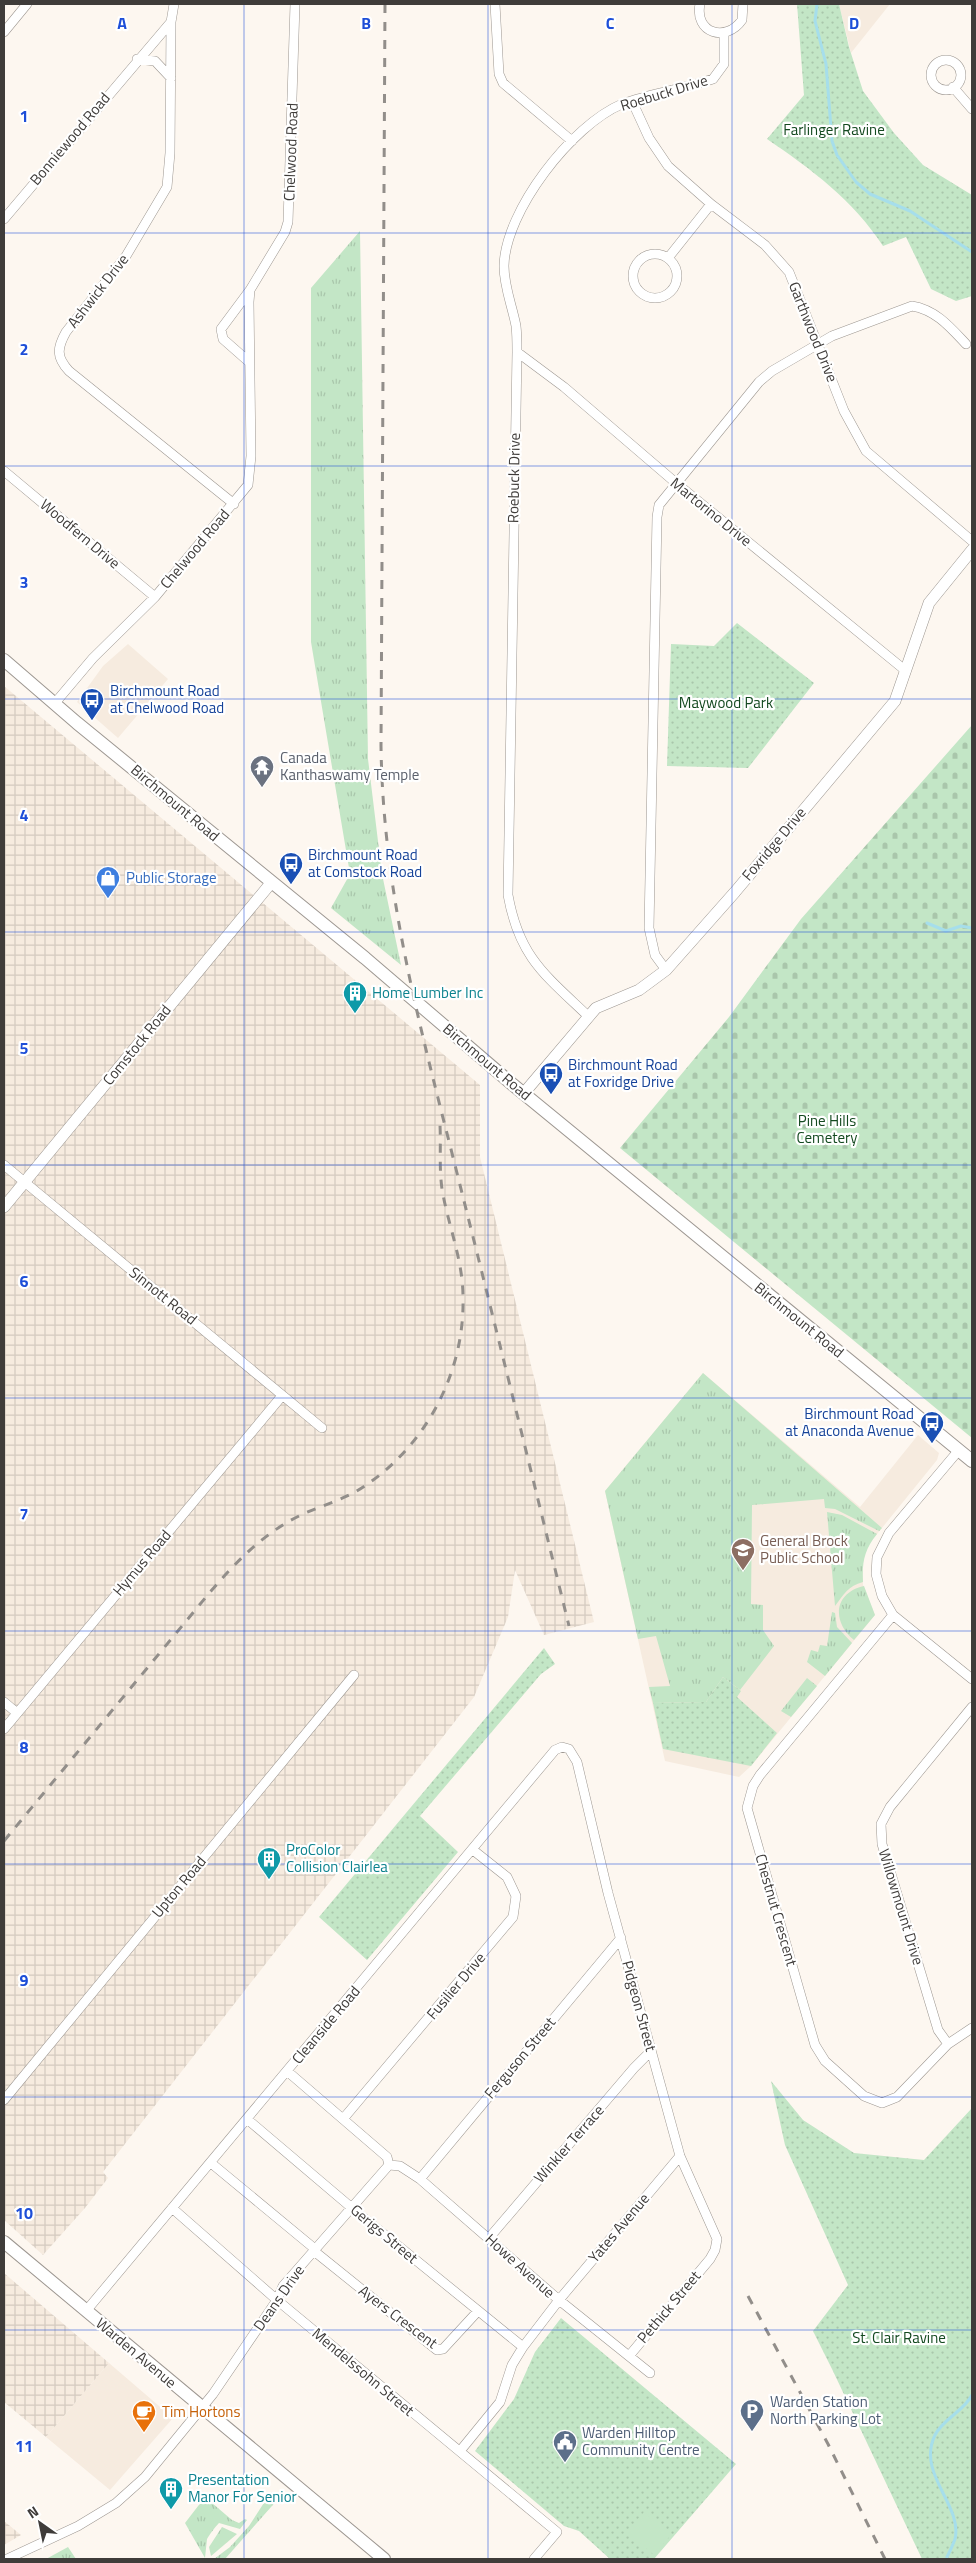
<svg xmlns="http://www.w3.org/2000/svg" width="976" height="2563" font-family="'Titillium Web',sans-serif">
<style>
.built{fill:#f6ebdf}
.industrial{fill:url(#industrial-grid)}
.grass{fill:url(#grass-tufts)}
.cemetery{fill:url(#cemetery-stones)}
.park{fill:url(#park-dots)}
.garden{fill:#c3e6c6}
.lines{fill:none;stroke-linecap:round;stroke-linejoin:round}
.stream{stroke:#a6deeb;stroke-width:3}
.minor-casing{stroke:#9d9791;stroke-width:10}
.tertiary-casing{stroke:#9d9791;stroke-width:12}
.secondary-casing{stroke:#9d9791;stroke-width:14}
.minor{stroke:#fff;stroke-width:9}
.tertiary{stroke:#fff;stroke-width:11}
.secondary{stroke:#fff;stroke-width:12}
.rail{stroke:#928e8a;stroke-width:3;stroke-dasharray:9 9;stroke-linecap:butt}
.grid{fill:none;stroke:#1d4ed8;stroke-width:1;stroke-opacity:0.55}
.labels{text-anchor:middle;stroke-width:4.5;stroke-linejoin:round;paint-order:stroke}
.street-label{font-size:15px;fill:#3f3c3a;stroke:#fff}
.park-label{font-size:15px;fill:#13491f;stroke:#fff}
.transit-label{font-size:15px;fill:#164399;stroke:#fff;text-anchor:start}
.worship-label{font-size:15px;fill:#5b616d;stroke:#fff;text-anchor:start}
.shop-label{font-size:15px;fill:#366cbe;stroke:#fff;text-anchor:start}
.culture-label{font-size:15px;fill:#0d838f;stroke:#fff;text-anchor:start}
.education-label{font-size:15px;fill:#785e54;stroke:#fff;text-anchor:start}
.service-label{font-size:15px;fill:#4e5e75;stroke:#fff;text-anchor:start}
.food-label{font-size:15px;fill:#c56008;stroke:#fff;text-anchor:start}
.grid-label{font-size:16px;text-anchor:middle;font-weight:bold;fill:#1d4ed8;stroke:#fff;stroke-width:4.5;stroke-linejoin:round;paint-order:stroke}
</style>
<defs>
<pattern id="industrial-grid" width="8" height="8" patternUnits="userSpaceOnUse" patternTransform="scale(1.25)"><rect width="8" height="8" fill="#f6ebdf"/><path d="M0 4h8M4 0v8" fill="none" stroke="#d4cac0"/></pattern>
<pattern id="grass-tufts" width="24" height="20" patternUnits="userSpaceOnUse" patternTransform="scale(1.25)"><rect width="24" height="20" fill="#c3e6c6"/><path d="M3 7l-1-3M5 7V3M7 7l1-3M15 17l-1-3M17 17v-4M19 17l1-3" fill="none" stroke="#a9c6ab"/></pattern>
<pattern id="cemetery-stones" width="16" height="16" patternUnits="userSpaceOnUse" patternTransform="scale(1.25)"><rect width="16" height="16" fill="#c3e6c6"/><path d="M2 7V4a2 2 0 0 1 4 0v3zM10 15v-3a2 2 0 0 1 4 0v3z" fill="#a9c6ab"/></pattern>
<pattern id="park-dots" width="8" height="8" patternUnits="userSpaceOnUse" patternTransform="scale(1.25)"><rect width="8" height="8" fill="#c3e6c6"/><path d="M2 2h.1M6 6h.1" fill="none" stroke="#a9c6ab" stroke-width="1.8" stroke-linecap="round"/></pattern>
</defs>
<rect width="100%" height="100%" fill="#fdf7f0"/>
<path class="built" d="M839,4H890L851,53Z
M128,644L168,679L118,738L77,702L103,666Z
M703,1373L860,1507L918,1435L939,1453L937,1460L869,1544L862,1561L863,1585L875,1615L751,1766L739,1777L665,1761L605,1491Z
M109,2363L173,2418L110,2490L46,2437Z"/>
<path class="industrial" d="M4,686L480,1085V1157L594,1622L544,1635L515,1570L508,1617L474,1697L103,2172L108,2178L85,2208L43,2255L4,2220Z
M4,2273L109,2363L46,2437L4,2402Z
M4,2521L21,2535L4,2545Z"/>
<path class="grass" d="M360,231L368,759L382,874L401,965L331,908L350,874L311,642V288Z
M703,1373L882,1528L879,1531L835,1509L825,1508L824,1499L752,1505L751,1604L763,1605V1630L774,1646L740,1690L723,1677L706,1702L653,1703L649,1687L670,1686L656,1636L638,1639L605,1491Z
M827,1512L842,1515L877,1534C864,1550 862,1563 863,1582C848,1586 844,1594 835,1606Z
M864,1586L875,1615L854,1640C832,1622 833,1593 864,1586Z
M832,1612L835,1613L837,1627L852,1643L825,1676L807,1662L811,1650L818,1652L820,1645L827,1646Z
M807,1678L817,1686L791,1717L781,1711Z
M271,2492L279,2498L225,2559H214L230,2547L249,2526Z
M205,2497L232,2520L239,2523L245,2519L247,2520L240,2529L219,2523C215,2527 210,2534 207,2539L205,2558L185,2523Z
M222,2527L237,2534L211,2556L209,2547Z
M68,2547L76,2559H46Z"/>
<path class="cemetery" d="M972,725V1438L620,1148L729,1017L801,919Z"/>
<path class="park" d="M797,4H839L849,47L863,91L894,133L923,165L972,195V296L956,301L931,289L906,237L883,246C853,200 811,169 767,139L804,95Z
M737,623L814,683L748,768L667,766L671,644L714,646Z
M544,1648L555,1664L541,1674L420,1816L458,1852L367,1960L319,1917Z
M723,1677L741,1691L737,1697L777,1733L751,1766L663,1749L653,1703L706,1702Z
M771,2081L803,2120L854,2153L924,2160L972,2108L971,2559H922L832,2369L813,2331L848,2285L785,2145Z
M561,2318L736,2464L654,2559H610L579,2531L564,2526L475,2451L514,2399L535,2352Z"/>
<path class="garden" d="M644,2512L671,2535L654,2555L627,2532Z"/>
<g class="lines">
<path class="stream" d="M817,4L815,21L826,64L832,141L837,155L856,182L870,194L910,211L972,252
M927,923L946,931L961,926L972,928
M947,2557C950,2551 953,2545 955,2539C963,2505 916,2474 935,2435C943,2419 964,2411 972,2395"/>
<g class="minor-casing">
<path id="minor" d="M174,4L171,22L170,153L167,187L126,256L66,332C57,348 56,357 69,371L234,504
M495,4L499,74L503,83L572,141
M700,4C694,33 726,43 742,20L743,4
M4,32L27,4
M137,59L155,61L171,78
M931 75a15 15 0 1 1 30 0a15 15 0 1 1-30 0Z
M953,87L972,109
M632,101L649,138L668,166L711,204L765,245L789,272L844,411L866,451L972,541
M4,219L171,22
M633 276a22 22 0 1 1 44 0a22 22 0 1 1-44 0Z
M668,258L711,204
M517,352L564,387L676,483L906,671
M248,361L223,339L221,329L250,290
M4,471L155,597
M55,703L93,658L155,597L248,485L251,456L249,302L250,290L285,232L288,222L295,4
M666,970L655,955L649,928L657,517L659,505L759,382L772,371L832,336L912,306C936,310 950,327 966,344
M588,1016C545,975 519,957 508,895L517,352C517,343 517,334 516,326C512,305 504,287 504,266C505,211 572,125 622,104C652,93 683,89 713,79L724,64V33
M4,1165L322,1428
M959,1450L889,1533L877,1557L876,1574L882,1596L893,1615L972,1679
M893,1615L760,1775L753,1786L747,1808L815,2045L825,2061L864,2096L882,2103L897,2097L948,2044L972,2028
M4,1702L17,1713
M4,1729L281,1397
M948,2044L938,2030L882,1844L881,1824L890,1807L972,1707
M287,2071L387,2157L389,2165
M4,2100L354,1675
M247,2119L359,2214L523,2347
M343,2119L513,1917L516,1896L507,1877L473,1850
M211,2163L315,2249
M420,2179L621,1938
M172,2208L277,2300L557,2532L534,2559
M489,2238L634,2068L651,2051
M314,2251L437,2350L443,2349L478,2311
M86,2311L555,1750L562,1747L569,1749L577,1762L608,1893L680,2156L717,2239L715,2250L710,2259L629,2356
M460,2451L500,2402L512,2365L523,2347L559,2300L680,2156
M7,2559L78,2526L116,2503L145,2477L213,2394L277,2300L283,2286L389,2165L400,2166L420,2179L559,2300L650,2373"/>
</g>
<g class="tertiary-casing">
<path id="tertiary" d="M524,1093L596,1008L639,990L666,970L735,892L895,701L929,603L972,550
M4,1207L271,883"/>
</g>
<g class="secondary-casing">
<path id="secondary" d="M4,660L77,723L365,958L512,1084L972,1461
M4,2242L384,2559"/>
</g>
<use href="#minor" class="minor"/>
<use href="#tertiary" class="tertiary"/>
<use href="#secondary" class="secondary"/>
<path class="rail" d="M385,4L381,746C383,895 421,1030 457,1173C495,1324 532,1475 569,1626
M4,1841L211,1591C236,1562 264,1533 299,1516C317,1507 337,1502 355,1492C423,1452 465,1375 463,1297C463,1260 448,1225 442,1189C439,1168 441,1146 440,1125
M748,2296L828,2444L885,2559"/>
</g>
<path class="grid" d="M244,4V2559M488,4V2559M732,4V2559M4,233H972M4,466H972M4,699H972M4,932H972M4,1165H972M4,1398H972M4,1631H972M4,1864H972M4,2097H972M4,2330H972"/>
<defs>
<g id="bus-pin" transform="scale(1.25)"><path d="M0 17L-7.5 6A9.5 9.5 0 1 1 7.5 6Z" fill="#1a4fb4" stroke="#fff"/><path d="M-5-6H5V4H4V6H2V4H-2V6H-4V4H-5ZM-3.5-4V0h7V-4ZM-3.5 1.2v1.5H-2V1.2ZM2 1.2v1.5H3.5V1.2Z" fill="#fff"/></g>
<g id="temple-pin" transform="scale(1.25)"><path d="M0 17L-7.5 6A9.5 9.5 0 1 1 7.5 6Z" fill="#6b7280" stroke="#fff"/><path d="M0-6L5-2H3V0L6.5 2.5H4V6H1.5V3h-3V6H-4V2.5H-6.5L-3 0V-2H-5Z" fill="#fff"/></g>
<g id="shop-pin" transform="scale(1.25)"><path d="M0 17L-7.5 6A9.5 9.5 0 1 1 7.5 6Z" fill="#3f7fe0" stroke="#fff"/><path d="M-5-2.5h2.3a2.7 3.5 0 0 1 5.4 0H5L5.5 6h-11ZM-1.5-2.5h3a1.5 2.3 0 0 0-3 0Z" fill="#fff"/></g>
<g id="building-pin" transform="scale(1.25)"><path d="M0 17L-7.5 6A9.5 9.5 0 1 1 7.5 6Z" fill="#0f9aa8" stroke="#fff"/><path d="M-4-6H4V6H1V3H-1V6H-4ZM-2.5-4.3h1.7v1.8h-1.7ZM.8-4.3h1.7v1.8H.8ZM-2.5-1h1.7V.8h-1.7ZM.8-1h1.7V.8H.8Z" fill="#fff"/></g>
<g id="school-pin" transform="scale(1.25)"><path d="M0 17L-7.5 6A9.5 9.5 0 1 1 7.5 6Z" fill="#8d6e63" stroke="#fff"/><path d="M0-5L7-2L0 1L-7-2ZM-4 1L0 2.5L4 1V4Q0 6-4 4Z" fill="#fff"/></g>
<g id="parking-pin" transform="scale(1.25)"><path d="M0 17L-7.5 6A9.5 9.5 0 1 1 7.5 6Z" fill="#5c6f8a" stroke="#fff"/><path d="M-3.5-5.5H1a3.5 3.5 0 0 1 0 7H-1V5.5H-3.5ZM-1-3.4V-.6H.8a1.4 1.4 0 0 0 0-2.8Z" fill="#fff"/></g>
<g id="cafe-pin" transform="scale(1.25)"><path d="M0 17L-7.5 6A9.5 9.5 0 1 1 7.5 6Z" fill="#e8710a" stroke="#fff"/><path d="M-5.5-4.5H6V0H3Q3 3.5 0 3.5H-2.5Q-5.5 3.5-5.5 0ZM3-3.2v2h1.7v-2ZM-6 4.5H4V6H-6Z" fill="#fff"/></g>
<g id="civic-pin" transform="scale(1.25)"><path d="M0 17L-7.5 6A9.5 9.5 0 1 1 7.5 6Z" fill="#5c6f8a" stroke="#fff"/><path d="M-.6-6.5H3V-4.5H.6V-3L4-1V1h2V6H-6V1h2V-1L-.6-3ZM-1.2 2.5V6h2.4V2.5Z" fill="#fff"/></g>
</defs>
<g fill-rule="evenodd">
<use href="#bus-pin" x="92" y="700"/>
<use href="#temple-pin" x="262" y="767"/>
<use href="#bus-pin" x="291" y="864"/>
<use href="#shop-pin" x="108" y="878"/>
<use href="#building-pin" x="355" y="993"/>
<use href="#bus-pin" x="551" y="1074"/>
<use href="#bus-pin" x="932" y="1423"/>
<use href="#school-pin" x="743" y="1550"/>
<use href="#building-pin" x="269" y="1859"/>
<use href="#parking-pin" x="752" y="2411"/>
<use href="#cafe-pin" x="144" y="2412"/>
<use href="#civic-pin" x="565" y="2442"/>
<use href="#building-pin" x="171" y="2489"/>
</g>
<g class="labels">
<g class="street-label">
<text transform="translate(664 93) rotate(-17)" y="5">Roebuck Drive</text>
<text transform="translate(70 139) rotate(-50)" y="5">Bonniewood Road</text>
<text transform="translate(291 152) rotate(-88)" y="5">Chelwood Road</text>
<text transform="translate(98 291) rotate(-52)" y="5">Ashwick Drive</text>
<text transform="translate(813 332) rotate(68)" y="5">Garthwood Drive</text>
<text transform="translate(514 478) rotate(-89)" y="5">Roebuck Drive</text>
<text transform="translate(711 512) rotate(39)" y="5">Martorino Drive</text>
<text transform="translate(80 534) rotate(40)" y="5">Woodfern Drive</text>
<text transform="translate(195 549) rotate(-50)" y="5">Chelwood Road</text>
<text transform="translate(175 803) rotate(40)" y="5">Birchmount Road</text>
<text transform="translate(774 844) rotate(-50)" y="5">Foxridge Drive</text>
<text transform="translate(137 1045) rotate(-51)" y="5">Comstock Road</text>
<text transform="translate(487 1062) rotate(40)" y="5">Birchmount Road</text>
<text transform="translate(163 1296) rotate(39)" y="5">Sinnott Road</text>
<text transform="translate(799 1320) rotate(39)" y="5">Birchmount Road</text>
<text transform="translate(142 1563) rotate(-50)" y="5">Hymus Road</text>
<text transform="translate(179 1887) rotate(-50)" y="5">Upton Road</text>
<text transform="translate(901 1907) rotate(73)" y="5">Willowmount Drive</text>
<text transform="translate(776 1910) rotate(74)" y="5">Chestnut Crescent</text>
<text transform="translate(456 1986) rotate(-50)" y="5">Fusilier Drive</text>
<text transform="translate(639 2006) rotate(75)" y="5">Pidgeon Street</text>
<text transform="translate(326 2025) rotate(-50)" y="5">Cleanside Road</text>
<text transform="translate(520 2058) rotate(-50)" y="5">Ferguson Street</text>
<text transform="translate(569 2144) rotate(-49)" y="5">Winkler Terrace</text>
<text transform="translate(619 2228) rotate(-50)" y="5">Yates Avenue</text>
<text transform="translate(384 2234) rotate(40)" y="5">Gerigs Street</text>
<text transform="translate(520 2266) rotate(42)" y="5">Howe Avenue</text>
<text transform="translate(279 2298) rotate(-55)" y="5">Deans Drive</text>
<text transform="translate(669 2307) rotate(-50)" y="5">Pethick Street</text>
<text transform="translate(398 2317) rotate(37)" y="5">Ayers Crescent</text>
<text transform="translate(136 2353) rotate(40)" y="5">Warden Avenue</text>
<text transform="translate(363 2372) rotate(40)" y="5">Mendelssohn Street</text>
</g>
<g class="park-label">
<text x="834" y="135">Farlinger Ravine</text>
<text x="726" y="708">Maywood Park</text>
<text x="827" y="1126">Pine Hills<tspan x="827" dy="17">Cemetery</tspan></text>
<text x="899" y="2343">St. Clair Ravine</text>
</g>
<g class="transit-label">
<text x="110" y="696">Birchmount Road<tspan x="110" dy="17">at Chelwood Road</tspan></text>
<text x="308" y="860">Birchmount Road<tspan x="308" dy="17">at Comstock Road</tspan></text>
<text x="568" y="1070">Birchmount Road<tspan x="568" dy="17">at Foxridge Drive</tspan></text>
<text x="914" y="1419" text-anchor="end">Birchmount Road<tspan x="914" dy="17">at Anaconda Avenue</tspan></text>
</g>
<g class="worship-label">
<text x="280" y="763">Canada<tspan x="280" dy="17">Kanthaswamy Temple</tspan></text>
</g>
<g class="shop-label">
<text x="126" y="883">Public Storage</text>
</g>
<g class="culture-label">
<text x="372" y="998">Home Lumber Inc</text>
<text x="286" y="1855">ProColor<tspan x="286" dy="17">Collision Clairlea</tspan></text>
<text x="188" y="2485">Presentation<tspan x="188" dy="17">Manor For Senior</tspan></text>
</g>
<g class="education-label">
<text x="760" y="1546">General Brock<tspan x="760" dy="17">Public School</tspan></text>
</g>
<g class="service-label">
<text x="770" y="2407">Warden Station<tspan x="770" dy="17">North Parking Lot</tspan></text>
<text x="582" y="2438">Warden Hilltop<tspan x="582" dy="17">Community Centre</tspan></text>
</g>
<g class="food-label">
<text x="162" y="2417">Tim Hortons</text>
</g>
</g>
<g class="grid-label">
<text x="122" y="29">A</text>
<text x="366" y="29">B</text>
<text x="610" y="29">C</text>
<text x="854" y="29">D</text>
<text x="24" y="122">1</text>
<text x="24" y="355">2</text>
<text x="24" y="588">3</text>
<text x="24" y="821">4</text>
<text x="24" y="1054">5</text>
<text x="24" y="1287">6</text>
<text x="24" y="1520">7</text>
<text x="24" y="1753">8</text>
<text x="24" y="1986">9</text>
<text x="24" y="2219">10</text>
<text x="24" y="2452">11</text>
</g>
<rect width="976" height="2563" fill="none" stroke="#3f3c3a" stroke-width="10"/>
<g transform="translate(40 2523) rotate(327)" stroke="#ffffff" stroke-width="4" paint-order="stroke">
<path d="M0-4L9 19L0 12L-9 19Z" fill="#3f3c3a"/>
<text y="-8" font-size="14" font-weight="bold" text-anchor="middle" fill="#3f3c3a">N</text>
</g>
</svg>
